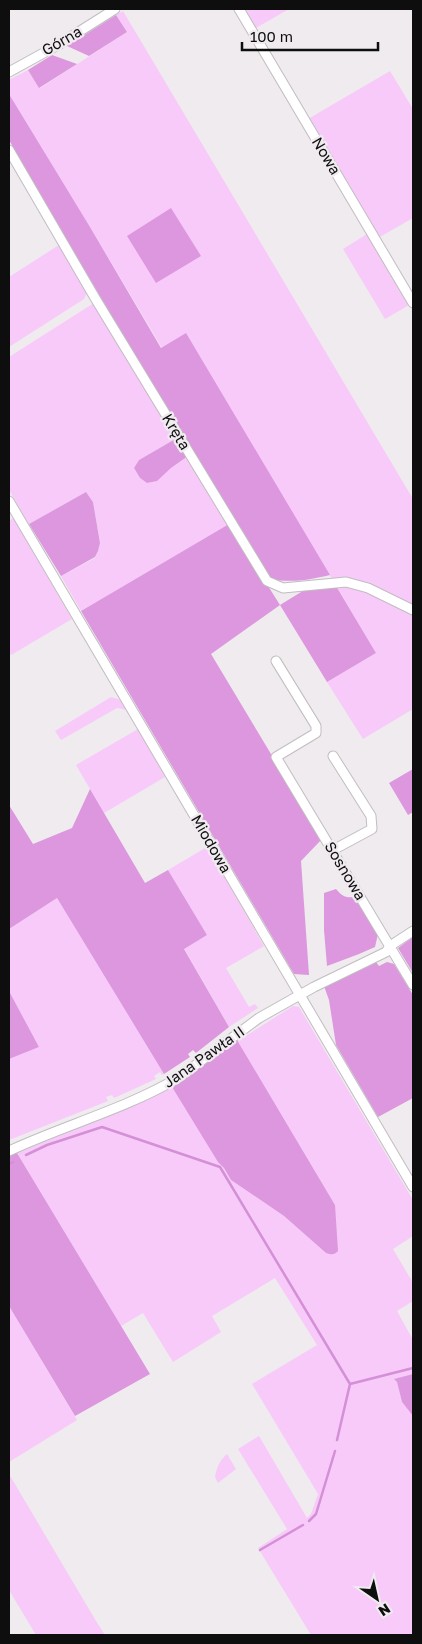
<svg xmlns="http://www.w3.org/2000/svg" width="422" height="1644" font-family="'Golos Text',sans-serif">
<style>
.green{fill:#f8caf9}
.forest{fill:#dc97de}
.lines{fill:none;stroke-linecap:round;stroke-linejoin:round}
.stream{stroke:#d490d6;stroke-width:2.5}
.minor-casing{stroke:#c1bdc1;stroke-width:11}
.minor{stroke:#fff;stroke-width:9}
.labels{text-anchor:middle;stroke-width:4.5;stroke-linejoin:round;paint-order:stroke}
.street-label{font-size:15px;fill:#0f0e0f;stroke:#efebef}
</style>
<rect width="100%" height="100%" fill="#efebef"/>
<path class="green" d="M242,9H289L254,29Z
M123,11L413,499V709L363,739L327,682L376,653L186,334L162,348L90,227L9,94V80L28,70L40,88L127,32L116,15Z
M390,71L413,109V218L378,238L308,119Z
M367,234L409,305L385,319L343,249Z
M59,245L87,293L84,299L9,347V277Z
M94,303L177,438L139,460L134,468L140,478L147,483L156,481L171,468L188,456L229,524L81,611L61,576L95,558L98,551L100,543L93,502L86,492L29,524L9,490V357Z
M13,518L72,619L11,655L9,651V521Z
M111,697L121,700L127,710L117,708L61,740L55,731Z
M138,729L165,777L104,813L76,765Z
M207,847L264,946L226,968L249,1007L255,1004L258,1008L229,1027L184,948L207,935L168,870Z
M57,898L164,1074L162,1075L160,1072L154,1076L156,1079L114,1098L112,1095L106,1097L108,1101L9,1140V1059L39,1047L9,991V929Z
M293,1006L299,1007L413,1200V1236L393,1249L413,1283V1301L397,1311L413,1340V1374L395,1379L397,1382L402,1402L413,1416V1635H311L258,1548L287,1529L238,1449L259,1436L307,1518L311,1514L318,1494L252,1384L317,1345L275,1278L212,1316L221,1332L173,1362L143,1313L121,1326L17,1153L130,1107L172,1087L218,1161L224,1168L231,1180L284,1216L326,1253L335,1205L237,1040L240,1037H244Z
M9,1306L77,1420L9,1462Z
M227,1454L236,1469L218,1483L215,1477C217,1467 219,1461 227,1454Z
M9,1474L96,1621L105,1635H36L9,1590Z"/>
<path class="forest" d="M116,15L127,32L89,56L67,46Z
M52,55L77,64L39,88L28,70Z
M9,94L90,227L161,348L186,333L330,575C309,580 291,583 269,579L67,241L9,140Z
M171,208L201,256L156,283L127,236Z
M177,438L188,456L171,468L157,481L147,483L140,478L134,468L139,460Z
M86,492L93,502L100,543L98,551L95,557L61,576L29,524Z
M229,524L280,605L306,589L336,586L376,653L327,682L280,605L211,654L322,839L301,861L309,975L294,974L81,611Z
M413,769V812L408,815L389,783Z
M90,789L145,883L168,870L207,935L184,949L229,1027L196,1053L193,1050L188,1054L190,1057L164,1074L57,898L9,929V805L33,844L72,828Z
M336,889C342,896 345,898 354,897L378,934L375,947L359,954L327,966L324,930V893Z
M413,937V973L398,948Z
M376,962L379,966L387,962L394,964L413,995V1098L378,1117L336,1045L329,1000L324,986Z
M9,991L39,1047L9,1059Z
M237,1040L335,1205L338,1251C334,1255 332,1255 326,1253L284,1216L231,1180L224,1168L218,1162L172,1087Z
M17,1153L150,1374L75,1416L9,1306V1156Z
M413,1374V1416L402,1402L397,1382L394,1379Z"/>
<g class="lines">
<path class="stream" d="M26,1155L47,1145L102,1127L220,1167L350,1384L413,1368
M9,1164L13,1162
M337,1440L350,1384
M309,1521L316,1514L335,1451
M260,1550L303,1525"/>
<g class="minor-casing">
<path id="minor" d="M239,9L413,303
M9,72L58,45L115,9
M9,150L95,298L267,581L283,588L346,582L368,588L413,610
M9,501L413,1187
M276,661L316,726V733L276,757L413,985
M333,850L372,829L371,816L333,756
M9,1151C65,1125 125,1109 178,1078L259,1018L314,987L386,952L390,946L413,931"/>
</g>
<use href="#minor" class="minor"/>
</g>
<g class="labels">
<g class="street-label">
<text transform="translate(62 41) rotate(-30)" y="5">Górna</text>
<text transform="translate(326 156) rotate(59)" y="5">Nowa</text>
<text transform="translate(176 432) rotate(59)" y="5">Kręta</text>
<text transform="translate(211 844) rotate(60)" y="5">Miodowa</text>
<text transform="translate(345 871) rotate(59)" y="5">Sosnowa</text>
<text transform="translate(204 1057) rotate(-35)" y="5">Jana Pawła II</text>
</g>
</g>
<rect width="422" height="1644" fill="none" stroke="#0f0e0f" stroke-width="20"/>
<g transform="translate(377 1599) rotate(146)" stroke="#efebef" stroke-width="4" paint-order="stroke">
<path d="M0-4L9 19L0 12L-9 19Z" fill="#0f0e0f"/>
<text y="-8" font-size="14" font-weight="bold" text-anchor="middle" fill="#0f0e0f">N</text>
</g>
<path d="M242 42v8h136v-8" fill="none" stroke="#0f0e0f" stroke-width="2.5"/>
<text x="250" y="42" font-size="15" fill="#0f0e0f" stroke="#efebef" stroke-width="4" paint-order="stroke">100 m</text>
</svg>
